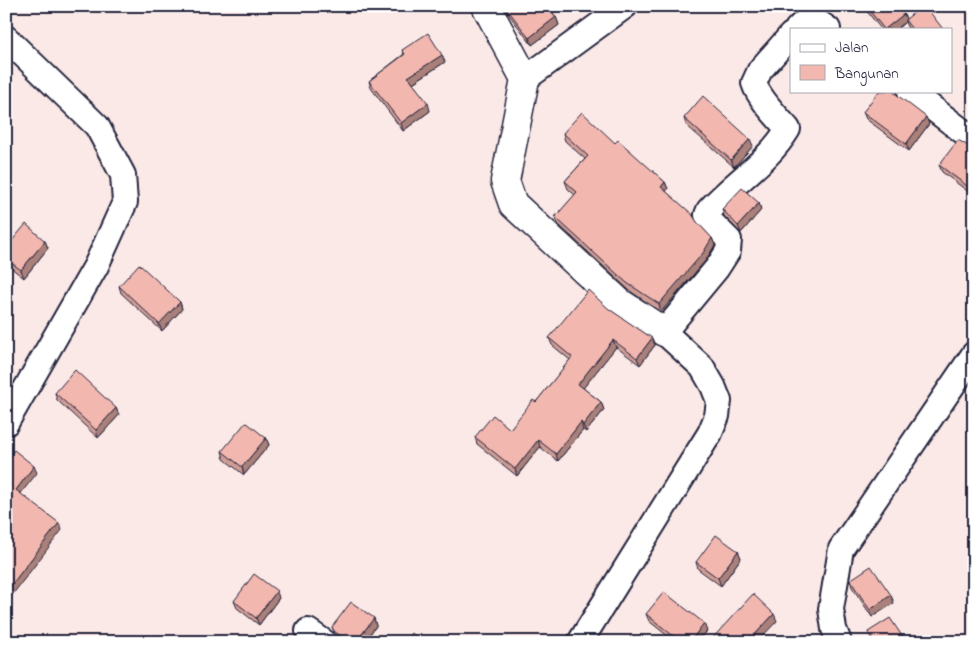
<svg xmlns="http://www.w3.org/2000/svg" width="980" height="648" font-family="'Indie Flower',sans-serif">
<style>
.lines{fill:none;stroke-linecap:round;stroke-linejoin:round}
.street-casing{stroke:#22223b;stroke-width:28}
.secondary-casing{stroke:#22223b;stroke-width:31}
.street{stroke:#fff;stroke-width:24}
.secondary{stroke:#fff;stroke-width:28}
.wall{fill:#d09d96;stroke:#22223b}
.shaded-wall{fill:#a9807a;stroke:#22223b}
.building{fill:#f2b7af;stroke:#22223b}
</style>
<rect width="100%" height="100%" fill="#fbe9e7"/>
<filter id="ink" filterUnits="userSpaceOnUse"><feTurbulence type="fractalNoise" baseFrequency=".02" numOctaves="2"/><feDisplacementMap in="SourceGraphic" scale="10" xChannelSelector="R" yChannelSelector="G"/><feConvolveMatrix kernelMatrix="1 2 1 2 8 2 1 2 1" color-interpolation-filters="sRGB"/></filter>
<g filter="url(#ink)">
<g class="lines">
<g class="street-casing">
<path id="street" d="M797,29C809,15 814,19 828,29
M6,38L97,126L123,175L125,202L96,266L6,423
M525,79L625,6
M910,91L974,140
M308,631L324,642
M580,642L710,433L717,416L719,401L713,386L702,367L664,332L717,268L728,251L729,240L709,220L707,215L709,210C734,182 768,162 788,129C778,118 758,97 754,83L760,70L791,35
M839,642L834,629L831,609L841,549L974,354"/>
</g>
<g class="secondary-casing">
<path id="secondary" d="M486,6L525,79L505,181L513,204L620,303L664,332"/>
</g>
<use href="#street" class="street"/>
<use href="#secondary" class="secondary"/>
</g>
<path class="wall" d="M504,6H562L553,13L556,17L559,25L532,45L507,12Z
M851,6H898L904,14L906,19L943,29H908L905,22L897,29H881L865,9L864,6L856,13Z
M402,50L445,62L413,83L430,111L403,131L371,88L369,81L404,54Z
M863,112L929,124L909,151L866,119Z
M684,118L753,146L734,167L686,125Z
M563,133L615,143L665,182L668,189L666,191L712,238L715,245L706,260L661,312L630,291L558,224L555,217L575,195L568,189L565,181L585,159L565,141Z
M974,149V196L942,172L939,165Z
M759,203L761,210L741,233L724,216L722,209Z
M45,241L48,248L24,278L6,264V248Z
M119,286L180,302L182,309L162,331L121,293Z
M609,309L655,345L640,365L616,347L583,388L601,402L604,410L586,432L583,430L558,461L540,447L517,476L477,444L475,437L510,429L536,402L570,360L552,345L549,338Z
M55,393L116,408L119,415L98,438L57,400Z
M266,438L269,445L244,475L224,459L222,451Z
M738,551L741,558L721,586L698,569L696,562Z
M850,580L894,603L872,617L852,587Z
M279,598L259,625L237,608L234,601Z
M646,614L707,631L698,642H675L649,621Z
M374,618L376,626L364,642H341L337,639L332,627Z
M868,632L906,642H873Z"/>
<path class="shaded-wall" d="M550,6H562L551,14L548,7Z
M854,6H864L856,13Z
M904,14L907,21L905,20V22L897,29H885Z
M556,17L559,25L532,45L529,38Z
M442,55L445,62L411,84L408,77Z
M428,103L430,111L403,131L401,123Z
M926,117L929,124L909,151L906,144Z
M750,139L753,146L734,167L731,160Z
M665,182L668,189L664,194L661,187Z
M759,203L761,210L741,233L738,226Z
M712,238L715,245L706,260L661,312L659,304Z
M45,241L48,248L24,278L21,270Z
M180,302L182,309L162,331L159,324Z
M652,338L655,345L640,365L637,358Z
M613,340L616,347L581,391L578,384Z
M601,402L604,410L586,432L583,425Z
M116,408L119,415L98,438L96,430Z
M581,422L583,430L558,461L556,454Z
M266,438L269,445L244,475L242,467Z
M538,440L540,447L517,476L515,469Z
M34,466L37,473L18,497L16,490Z
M59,523L62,530L6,603V592Z
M738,551L741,558L721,586L718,578Z
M277,591L279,598L259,625L256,618Z
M891,595L894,603L872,617L870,610Z
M774,614L777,621L757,642H748Z
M374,618L376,626L364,642H356Z
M704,623L707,631L698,642H690Z"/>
<path class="building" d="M505,6H550L548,7L556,17L529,38Z
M866,6H898L904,14L885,29H884Z
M922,6H925L943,29H912L905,20Z
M428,33L442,55L408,77L428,103L401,123L369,81L405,54L402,50Z
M879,91H892L926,117L906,144L863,112Z
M703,96L750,139L731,160L684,118Z
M582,112L615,143L618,140L665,182L661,187L692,214L697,222L712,238L703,253L659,304L627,283L555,217L577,192L565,181L588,156L563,133Z
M958,140L974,149V191L939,165Z
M742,188L759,203L738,226L722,209Z
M26,224L45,241L21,270L6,259V248Z
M139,264L180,302L159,324L119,286Z
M588,290L609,309L652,338L637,358L613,340L578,384L601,402L583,425L581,422L556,454L538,440L515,469L475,437L493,415L510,429L533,400L536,402L572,357L549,338Z
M75,370L116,408L96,430L55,393Z
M246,422L266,438L242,467L222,451Z
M14,450L34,466L16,490L59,523L6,592V460Z
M716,535L738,551L718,578L696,562Z
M871,566L891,595L870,610L850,580Z
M254,574L277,591L256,618L234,601Z
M664,592L704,623L690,642H681L646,614Z
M753,594L774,614L748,642H709Z
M351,602L374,618L356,642H349L334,631L332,627Z
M890,618L906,642H875L868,632Z
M411,633L424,642H405Z"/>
</g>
<rect width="980" height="648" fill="none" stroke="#fff" stroke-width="25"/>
<rect x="12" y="12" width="955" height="623" fill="none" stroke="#22223b" stroke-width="2" filter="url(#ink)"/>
<rect x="790" y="28" width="162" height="65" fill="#ffffff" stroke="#a7a7b1"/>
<rect x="800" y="44" width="25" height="8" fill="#ffffff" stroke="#a7a7b1"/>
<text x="835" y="52" font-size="15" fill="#22223b">Jalan</text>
<rect x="800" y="65" width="25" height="15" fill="#f2b7af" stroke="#a7a7b1"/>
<text x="835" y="78" font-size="15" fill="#22223b">Bangunan</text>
</svg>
